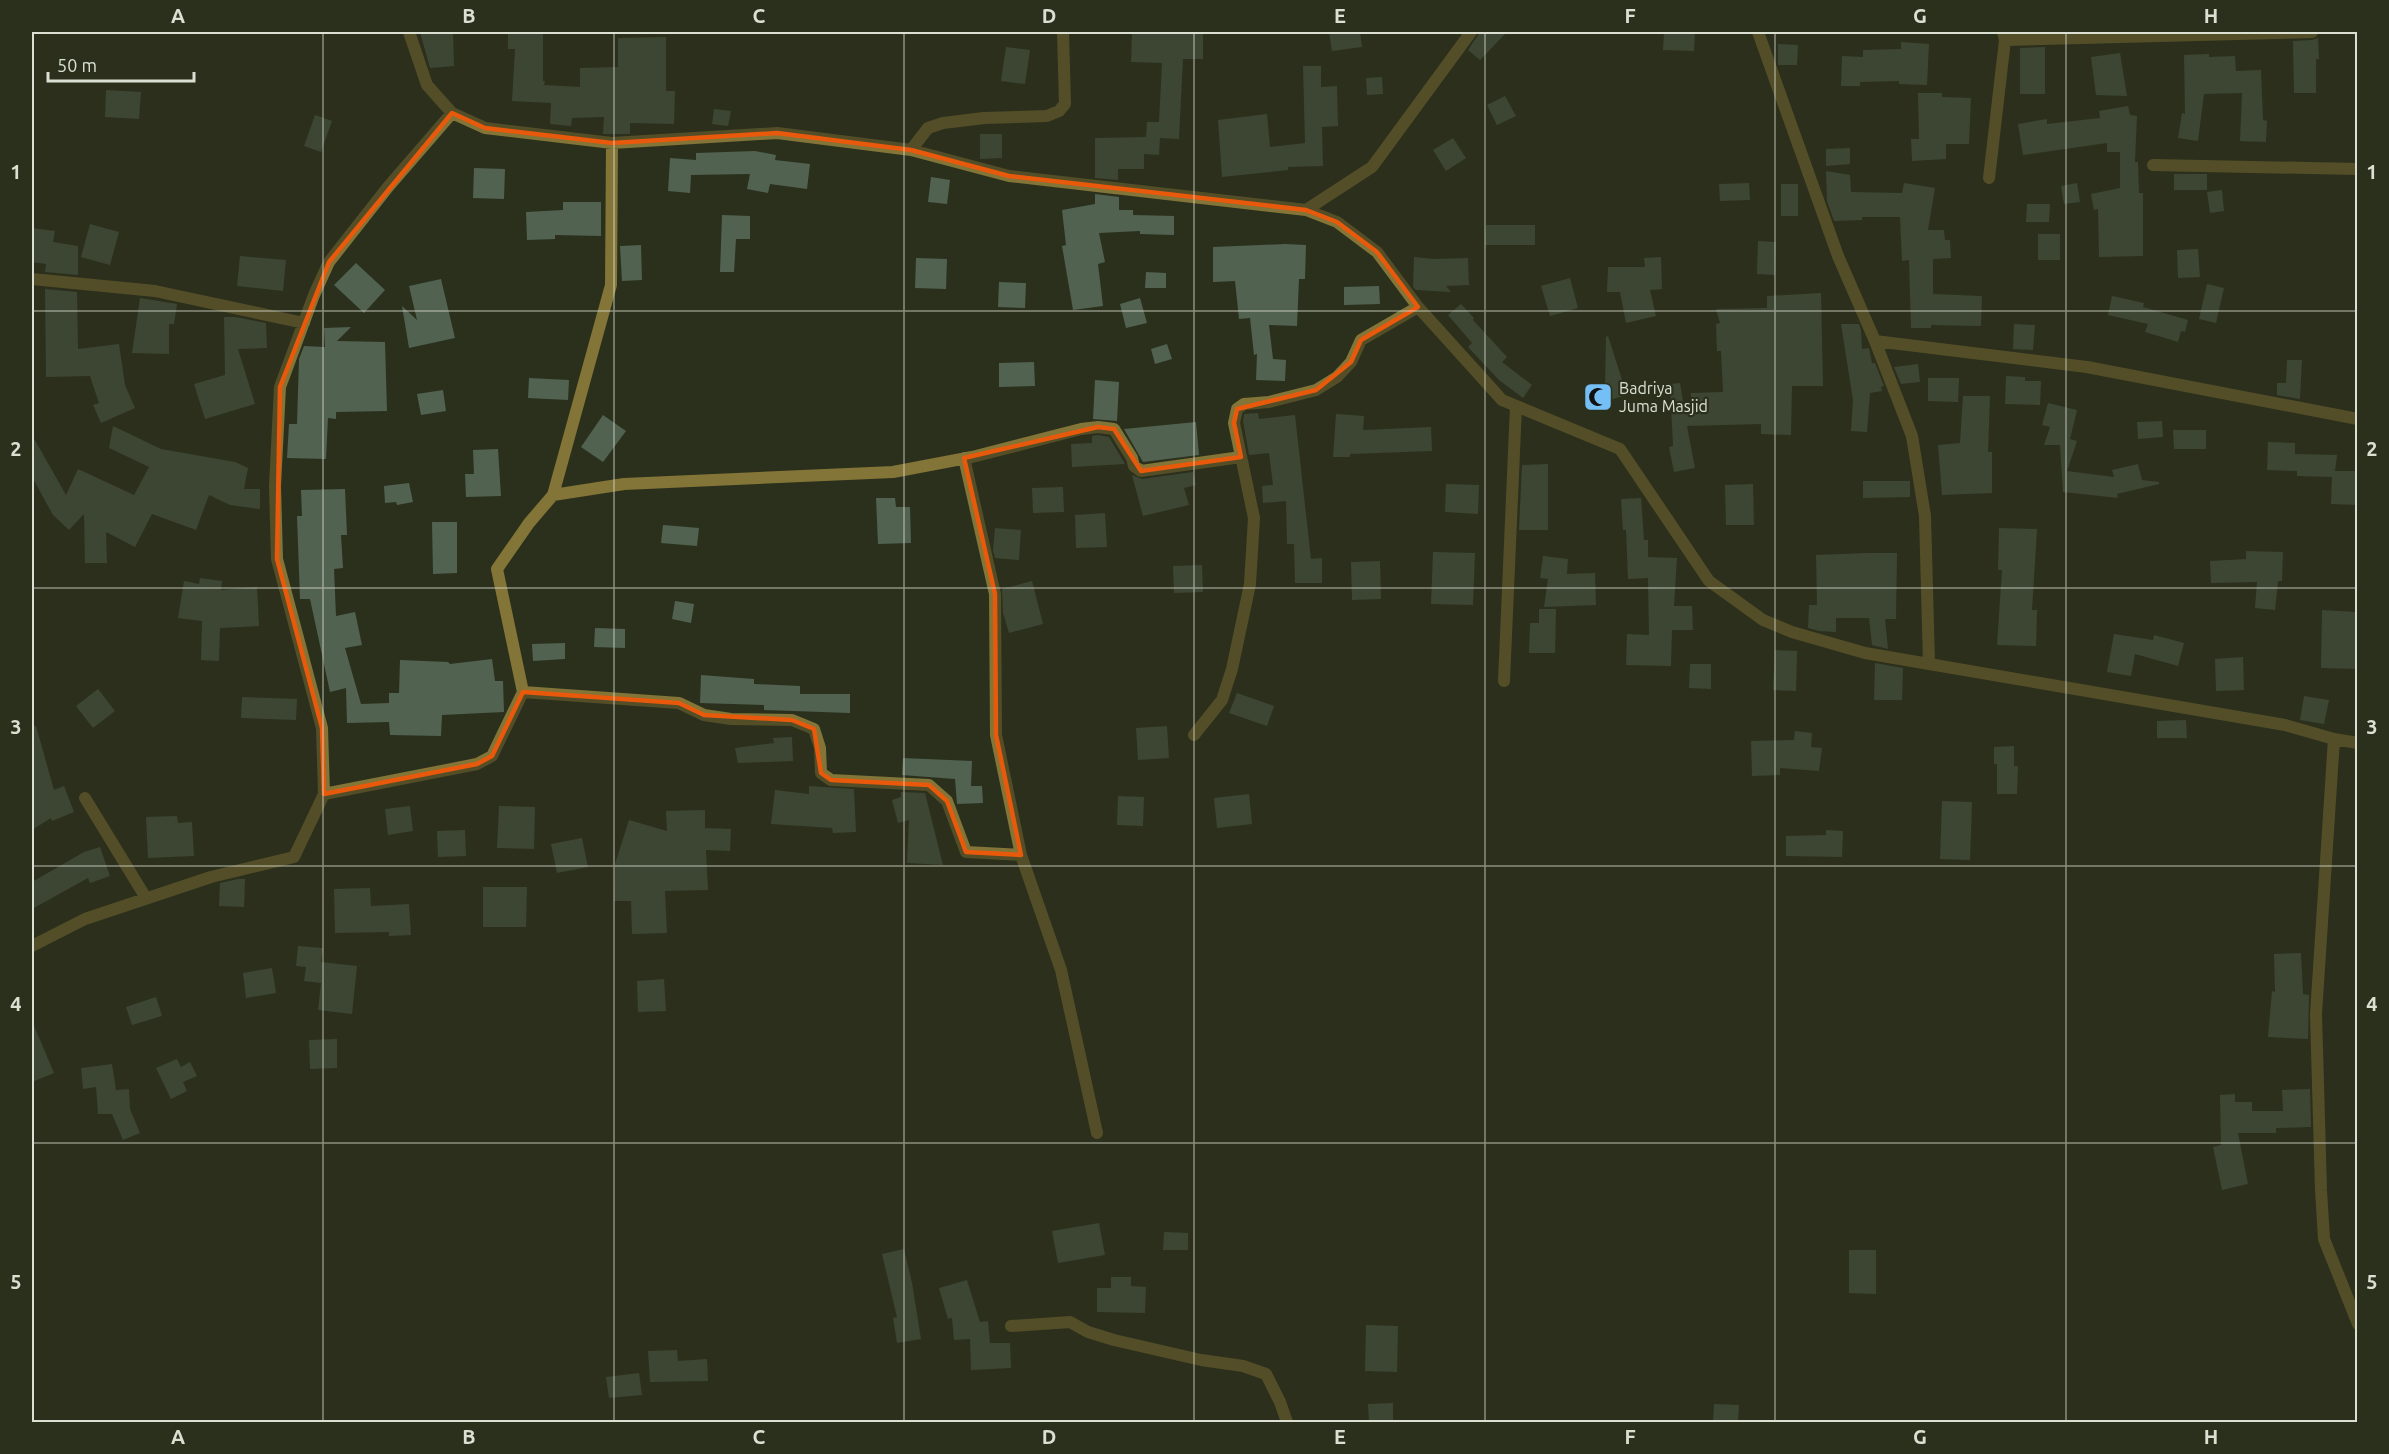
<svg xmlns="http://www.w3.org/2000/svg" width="2389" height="1454" font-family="Ubuntu,sans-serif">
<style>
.building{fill:#516251}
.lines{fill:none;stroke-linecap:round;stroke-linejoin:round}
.minor{stroke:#837437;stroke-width:12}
.marked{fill:none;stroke:#e8590c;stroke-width:4.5;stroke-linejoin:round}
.grid{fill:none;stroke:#dce0d3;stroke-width:1.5;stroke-opacity:0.55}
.labels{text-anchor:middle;stroke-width:4.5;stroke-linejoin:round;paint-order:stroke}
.poi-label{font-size:16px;fill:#dce0d3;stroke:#2b301c;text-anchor:start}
.neatline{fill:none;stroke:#dce0d3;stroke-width:2}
.grid-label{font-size:20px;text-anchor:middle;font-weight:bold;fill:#dce0d3}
</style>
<rect width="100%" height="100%" fill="#2b301c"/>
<path class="building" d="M420,32H453L454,66L430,68Z
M508,32H543V81H545L544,85L580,87V68L618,67V38L666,37V91H675L674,124L630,123V134H603L604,117L572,118L571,126L550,124L551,103L512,101L515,49H508Z
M1132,32H1203V59H1183L1179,139L1160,138L1159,155L1144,154V169H1118V180L1095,178V138L1146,137L1147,122H1159L1162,63L1131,62Z
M1329,32H1360L1362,47L1332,51Z
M1480,32H1507L1480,60L1468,50Z
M1664,32H1695L1694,51L1663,50Z
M2318,38L2319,59H2316V93H2294L2293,41L2312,40Z
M1901,42L1929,44L1927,85L1899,84V81L1860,82V86H1841L1842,56L1863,57V50L1901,49Z
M1778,44L1798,45L1797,65H1778Z
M1006,47L1030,50L1025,84L1001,81Z
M2045,47V94H2020V48Z
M2120,53L2127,96L2096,95L2091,57Z
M2209,54V57L2235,56L2236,71L2261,70L2263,120L2267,121L2266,142L2240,141L2242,93L2204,94L2198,141L2178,138L2182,113L2185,114L2184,55Z
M1303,66H1321V87L1337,86L1338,126L1322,127L1323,166L1288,167V170L1222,177L1218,120L1267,114L1270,147L1305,143Z
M1382,77L1383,94L1367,95L1366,78Z
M106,90L141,92L139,119L105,117Z
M1918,93H1942V97L1971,98L1969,144H1946V159L1912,161L1911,139H1919Z
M1505,96L1516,116L1497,125L1487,105Z
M2128,106L2130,115L2137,116L2135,162H2138L2139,193H2143V256L2099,257L2098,209L2094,210L2091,194L2120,188V152H2107V143L2023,155L2018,124L2047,119V124L2100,118L2099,111Z
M714,109L731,111L728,126L712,124Z
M315,115L332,121L321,152L304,146Z
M980,134H1002V158L980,159Z
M1453,138L1466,158L1446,171L1433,150Z
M1850,148V164L1826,166V149Z
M755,151L776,155L775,160L810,164L807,189L770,184L768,193L747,189L750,174L691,175L690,193L668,191L670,158L696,160V153Z
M474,168L505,169L504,199L473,198Z
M1826,171L1850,175L1851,192L1902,193L1904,183L1935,188L1928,230H1944L1945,240H1950L1951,258L1933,259V294L1982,296L1981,326L1931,325V328H1911L1909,260L1902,261L1900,217H1862V220L1834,221L1827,201Z
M2174,174H2207V190H2174Z
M931,177L950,180L947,204L928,202Z
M1749,183L1750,200L1720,201L1719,184Z
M2077,183L2080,202L2064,204L2061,186Z
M1781,184H1798V216H1781Z
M2222,190L2224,211L2210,213L2207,192Z
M1095,194L1119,197V210H1133V215L1174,216V235L1140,234V231L1099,233L1105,262L1098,264L1103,306L1073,310L1062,246L1066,245L1062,210L1095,204Z
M563,202H601V236L555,235V239L527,240L526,212L563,210Z
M2027,204H2050L2049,222H2026Z
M722,215L750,216V239H736L734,272H720Z
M90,224L119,232L110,265L81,257Z
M1486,225H1535V245H1485Z
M32,228L55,231L53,242L78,246V275L45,272L46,264L32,262Z
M2038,234H2060V260H2038Z
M1758,241L1776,242L1775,275L1757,274Z
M1285,244L1306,245L1305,279H1299L1297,326L1269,325L1273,359L1286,360L1285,381L1256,380L1257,354L1254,355L1250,318L1239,319L1235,281L1213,282V247Z
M641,245L642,280L622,281L620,246Z
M2198,249L2200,277L2178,278L2177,250Z
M240,256L286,260L283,291L237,286Z
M1414,257L1434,259L1468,258L1469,285L1446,286L1451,292L1416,290L1413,287Z
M1661,257L1662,289L1650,290L1656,316L1626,323L1620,292H1607L1608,267H1645L1644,258Z
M916,258L947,259L946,289L915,288Z
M356,263L385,290L364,313L334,285Z
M1146,272L1166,273V288H1145Z
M1570,278L1578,308L1550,316L1541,286Z
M441,279L455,338L409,348L402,306L417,320L409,286Z
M999,282L1026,283L1025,308L998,307Z
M2207,284L2224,288L2216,323L2199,319Z
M1379,286L1380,304L1344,305V287Z
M45,289L77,292L78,349L119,344L125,385L135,408L101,423L93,405L99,403L90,376L46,377Z
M1821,293L1823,386H1792L1791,435L1761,434V424L1687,426L1695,468L1674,472L1669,447L1673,446L1670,384L1680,383L1683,402H1691V393L1723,392L1721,351H1717L1716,324L1720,323L1716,309L1767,308V296Z
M2112,296L2144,303L2143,307L2188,320L2185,332L2181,331L2178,342L2145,332L2148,324L2108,315Z
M140,298L177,304L174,324H169V354L132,353Z
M1140,298L1147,323L1126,328L1120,304Z
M1461,304L1474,318L1473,320L1507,357L1502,362L1532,385L1523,398L1499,380L1468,347L1472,343L1448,315Z
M224,317H235L266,323L267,348L238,349L255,404L205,419L194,384L225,375Z
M1841,324H1859L1861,330L1862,349L1869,348L1872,363H1875L1884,386L1881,387L1882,391L1870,393L1867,432L1851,431L1853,400Z
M2014,324L2035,325L2033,350L2013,349Z
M351,327L337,341L385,342L387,411L336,412V419L328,418L326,459L287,458L289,424H297L299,359L304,346L325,347L324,328Z
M1608,336L1627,395L1609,400L1605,386L1606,337Z
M1167,344L1172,359L1155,364L1151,349Z
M2287,360H2302L2300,399L2277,395V383H2286Z
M1034,362L1035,386L999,387V363Z
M1918,364L1920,382L1901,384L1894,367Z
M2006,376L2025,377V381H2041L2040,405L2005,404Z
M529,378L569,380L568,400L528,398Z
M1928,378H1959L1958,402L1928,401Z
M1095,380L1119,382L1117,421L1093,419Z
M443,390L446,411L421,415L417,394Z
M1963,396H1990L1988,452H1992V493L1942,495L1938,445L1960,443Z
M2048,403L2077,410L2070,439L2077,441L2067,471L2114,477L2112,470L2138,464L2142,480L2159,482V484L2117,494L2118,498L2063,492L2060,445H2044L2050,427L2042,425Z
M1258,413L1259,419L1295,415L1311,559L1322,558V583H1295L1294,544H1287L1286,501L1263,503L1262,486L1273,485L1269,453L1249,455L1243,421L1244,414Z
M1336,414L1364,416L1363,430L1431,427L1432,451L1350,454V457H1333Z
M603,415L626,431L603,462L581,447Z
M2162,421L2163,437L2138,439L2137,422Z
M1196,422L1199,455L1143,462L1124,429Z
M113,426L161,449L235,462L248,468L244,489H260V509L230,505L209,495L196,530L152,514L135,547L106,532L107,563H85L84,514L69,530L53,515L32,477V435L66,495L78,469L134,495L149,467L109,448Z
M2173,430H2206V449H2174Z
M1098,435L1109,437L1125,464L1072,467L1071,444L1092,443V436Z
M2268,442L2295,443V454L2337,455L2335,471H2358V505L2331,504L2332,477L2297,476V471L2267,470Z
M498,449L501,496L466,497L465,474H474L473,450Z
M1548,464V530H1519L1522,465Z
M1193,472L1196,485L1184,488L1189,505L1143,516L1132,475L1142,479Z
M1863,481H1910V497L1863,498Z
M409,483L413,502L397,505L396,502L385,503L384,486Z
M1446,484L1479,485L1478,514L1445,512Z
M1753,484L1754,525H1726L1725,485Z
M1063,487L1064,512L1033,513L1032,488Z
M345,489L347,535H341L343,568L334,569L336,616L355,612L362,645L345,648L361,704L389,703V693H399L400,660L448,662L450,664L492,659L495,681H503L504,712L442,715L441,736L390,735L389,722L347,723L346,688L330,692L310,599H300L297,516H302L301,490Z
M876,498H895L896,507H910L911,543L878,544Z
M1641,498L1644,540H1648V557L1677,558L1674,606H1692L1693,630H1672L1671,666L1626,665L1627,634L1649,635L1648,578L1628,579L1626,530H1623L1621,499Z
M1105,513L1107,547L1076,548L1075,515Z
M432,522H457V573L433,574Z
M663,525L699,528L697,546L661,543Z
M995,528L1021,530L1019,560L995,558L993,550Z
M1999,528L2037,529L2032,610H2037L2036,646L1997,645L2002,570H1998Z
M2246,551L2283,552L2282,581H2278L2275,610L2255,608L2257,582L2211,583L2210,561L2246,559Z
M1433,552L1475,553L1473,605L1431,604Z
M1866,553H1897L1896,619H1885L1888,649L1872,645L1869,618H1836V632L1819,631L1808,628L1809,605H1817L1816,555Z
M1543,556L1568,559L1567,574L1595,573L1596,605L1544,607L1548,579L1540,578Z
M1380,561L1381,599L1352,600L1351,562Z
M1202,565L1203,592L1174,593L1173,566Z
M200,578L222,581L221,590L257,587L259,626L220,628L219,661L201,660L202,621L178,618L184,581L199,584Z
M1032,581L1043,624L1009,633L1003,613L1002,589Z
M675,601L694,604L691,623L672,619Z
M1539,609H1556L1555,653H1529L1530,623H1539Z
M2322,610L2357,612L2358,669L2321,668Z
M595,628L625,629V648L594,647Z
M2114,634L2153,640L2154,635L2184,643L2178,666L2135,654L2131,676L2107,672Z
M565,643V659L533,661L532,644Z
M1775,650L1797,651L1796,691L1773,690Z
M2243,657L2244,690L2216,691L2215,659Z
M1875,663L1903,668L1902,700H1874Z
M1690,664H1711V689L1689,688Z
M701,675L754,679V684L800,686V694H850V713L764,710V705L700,703Z
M98,689L115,711L93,728L76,706Z
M1237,693L1274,706L1267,726L1229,713Z
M2304,696L2329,700L2324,724L2300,720Z
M242,697L297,699L296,720L241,718Z
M2186,720L2187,738H2157V721Z
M32,726H36L54,790L64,786L74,812L52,821L51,818L32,830Z
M1167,726L1169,758L1138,760L1136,728Z
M1795,731L1812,733L1811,747L1822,748L1819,771L1780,768V775L1752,776L1751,741L1794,740Z
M792,737L793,761L738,763L735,748L774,743L773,738Z
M2014,746V766H2018L2017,794H1997V764H1994V747Z
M903,758L972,761L971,786H982L983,803L957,804L955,779L902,775Z
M809,786L854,789L856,832L833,833L832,828L771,824L775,790L809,794Z
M901,792L925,793L943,865L907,863L909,820L898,823L892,800L901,797Z
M1249,794L1252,824L1217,828L1214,798Z
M1118,796L1144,797L1143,826L1117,825Z
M1942,801L1972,802L1970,860L1940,859Z
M410,806L413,831L388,835L385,809Z
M499,806L535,807L534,849L497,848Z
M705,810V828L731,829L730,851L706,850L708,890L665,891L667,933L632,934L631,901H614L615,864L629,820L667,831L666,811Z
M177,816L178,823L192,822L194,856L148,858L146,817Z
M465,830L466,856L438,857L437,831Z
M1826,830L1843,831L1842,857L1786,856V836L1826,835Z
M582,838L588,867L557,873L551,844Z
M100,847L110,876L90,883L88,878L32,909V882L84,852Z
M238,879H245L244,907L219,906L220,883Z
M483,887H527L526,927H483Z
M370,888L371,906L409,904L411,935L389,936V932L335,933L334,889Z
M298,946L323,948L321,962L357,966L352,1014L318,1010L321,983L304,981L306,967L296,966Z
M2301,953L2303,994L2309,995L2308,1039L2268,1037L2272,991L2275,992L2274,954Z
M272,968L276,993L246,998L243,973Z
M664,979L666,1011L638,1012L637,981Z
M156,997L162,1016L132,1025L126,1007Z
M32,1021L54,1073L32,1082Z
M337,1039V1068L310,1069L309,1040Z
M177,1059L181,1067L190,1062L197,1076L183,1082L187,1091L171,1099L156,1068Z
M112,1064L116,1090L129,1089L130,1109L140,1133L123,1140L112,1114H98L96,1087L83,1089L81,1068Z
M2310,1089L2311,1127L2276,1128V1133H2238L2248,1184L2222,1190L2213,1147L2221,1145L2220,1095L2235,1094V1102H2252V1111H2283L2282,1090Z
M1099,1223L1105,1255L1058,1263L1052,1231Z
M1164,1232L1188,1233V1250H1163Z
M904,1249L912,1283L921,1339L897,1343L893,1318L897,1317L882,1254Z
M1849,1250H1876V1294L1849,1293Z
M1111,1277H1131V1286L1146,1287L1145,1313L1097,1312V1288H1111Z
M967,1280L980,1322L988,1321L990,1343H1010L1011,1368L971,1370L970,1339L954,1340L952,1318L948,1319L939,1288Z
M1366,1325L1398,1326L1397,1372L1365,1371Z
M677,1350L678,1361L707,1359L708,1381L650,1382L648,1351Z
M639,1373L642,1395L609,1398L606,1377Z
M1393,1403V1422H1369L1368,1404Z
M1714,1404L1739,1405L1738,1422H1713Z"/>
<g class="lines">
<path class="minor" d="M409,32L427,85L452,113L485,128L612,143L777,133L911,150L1009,176L1306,210L1372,167L1471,32
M1758,32L1838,256L1875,341L2087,367L2358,419
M2005,40L2312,32
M911,150L928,128L943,123L984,118L1047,116L1059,111L1065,104L1063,32
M2153,165L2358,169
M1989,178L2005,40L2003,32
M1306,210L1337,222L1377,252L1418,307L1502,400L1620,449L1709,581L1763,620L1792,632L1865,653L2285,725L2334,739L2358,743
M32,279L155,291L304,323
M1875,341L1912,436L1925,516L1929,663
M964,458L995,594L996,735L1021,855
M553,495L624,484L893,472L972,457L1081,429L1098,427L1114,429L1132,458L1134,466L1141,471L1241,457
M1504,681L1516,406
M523,692L679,703L704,715L731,719L792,720L814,729L820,748L821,773L831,780L929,785L947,801L966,852L1021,855L1061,970L1097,1133
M1194,735L1222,700L1232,669L1250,584L1254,518L1234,423L1237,409L1244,404L1269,402L1316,390L1337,377L1351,362L1361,340L1418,307
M2334,739L2316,1014L2321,1190L2324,1239L2358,1324
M324,794L477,764L492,756L523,692L497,569L529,523L553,495L611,285L612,143
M85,798L146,898
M32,946L85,919L211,877L294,857L324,794L322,728L277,559L275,486L280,387L314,295L329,262L388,187L452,113
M1011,1326L1070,1322L1088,1332L1114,1340L1201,1360L1243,1366L1266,1374L1280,1402L1287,1422"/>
</g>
<path d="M0 0H2389V1454H0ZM452,113L485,128L612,143L777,133L911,150L1009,176L1306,210L1337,222L1377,252L1418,307L1361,340L1351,362L1316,390L1237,409L1234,423L1241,457L1141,471L1114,429L1098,427L964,458L995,594L996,735L1021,855L966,852L947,801L929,785L831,780L821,773L814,729L792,720L704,715L679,703L523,692L492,756L477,764L324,794L322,728L277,559L280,387L329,262Z" fill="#2b301c" fill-opacity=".55" fill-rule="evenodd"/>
<path class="marked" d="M452,113L485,128L612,143L777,133L911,150L1009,176L1306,210L1337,222L1377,252L1418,307L1361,340L1351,362L1316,390L1237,409L1234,423L1241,457L1141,471L1114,429L1098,427L964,458L995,594L996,735L1021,855L966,852L947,801L929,785L831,780L821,773L814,729L792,720L704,715L679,703L523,692L492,756L477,764L324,794L322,728L277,559L280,387L329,262Z"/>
<path class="grid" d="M323,32V1422M614,32V1422M904,32V1422M1194,32V1422M1485,32V1422M1775,32V1422M2066,32V1422M32,311H2358M32,588H2358M32,866H2358M32,1143H2358"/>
<defs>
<g id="mosque-square" transform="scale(1.5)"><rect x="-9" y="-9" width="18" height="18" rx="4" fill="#74c0f6" stroke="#2b301c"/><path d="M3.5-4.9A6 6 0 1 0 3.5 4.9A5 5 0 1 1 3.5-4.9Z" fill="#111"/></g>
</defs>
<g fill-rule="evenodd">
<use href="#mosque-square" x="1598" y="397"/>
</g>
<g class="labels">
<g class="poi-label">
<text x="1619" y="394">Badriya<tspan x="1619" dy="18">Juma Masjid</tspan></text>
</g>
</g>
<rect width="2389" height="1454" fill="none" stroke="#2b301c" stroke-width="66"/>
<path d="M48 72v9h146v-9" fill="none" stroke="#dce0d3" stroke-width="3"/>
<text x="57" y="72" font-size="18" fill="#dce0d3" stroke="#2b301c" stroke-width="4.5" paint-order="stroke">50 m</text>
<rect x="33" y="33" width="2323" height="1388" class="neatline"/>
<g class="grid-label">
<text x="178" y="23">A</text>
<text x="469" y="23">B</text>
<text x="759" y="23">C</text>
<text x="1049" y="23">D</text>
<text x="1340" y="23">E</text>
<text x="1630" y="23">F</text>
<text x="1920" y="23">G</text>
<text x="2211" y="23">H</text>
<text x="16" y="179">1</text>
<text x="2372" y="179">1</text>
<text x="16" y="456">2</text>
<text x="2372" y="456">2</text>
<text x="16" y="734">3</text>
<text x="2372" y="734">3</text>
<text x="16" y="1011">4</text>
<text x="2372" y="1011">4</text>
<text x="16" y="1289">5</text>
<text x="2372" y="1289">5</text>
<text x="178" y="1444">A</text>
<text x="469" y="1444">B</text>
<text x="759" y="1444">C</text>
<text x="1049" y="1444">D</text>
<text x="1340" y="1444">E</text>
<text x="1630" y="1444">F</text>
<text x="1920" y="1444">G</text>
<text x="2211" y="1444">H</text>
</g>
</svg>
